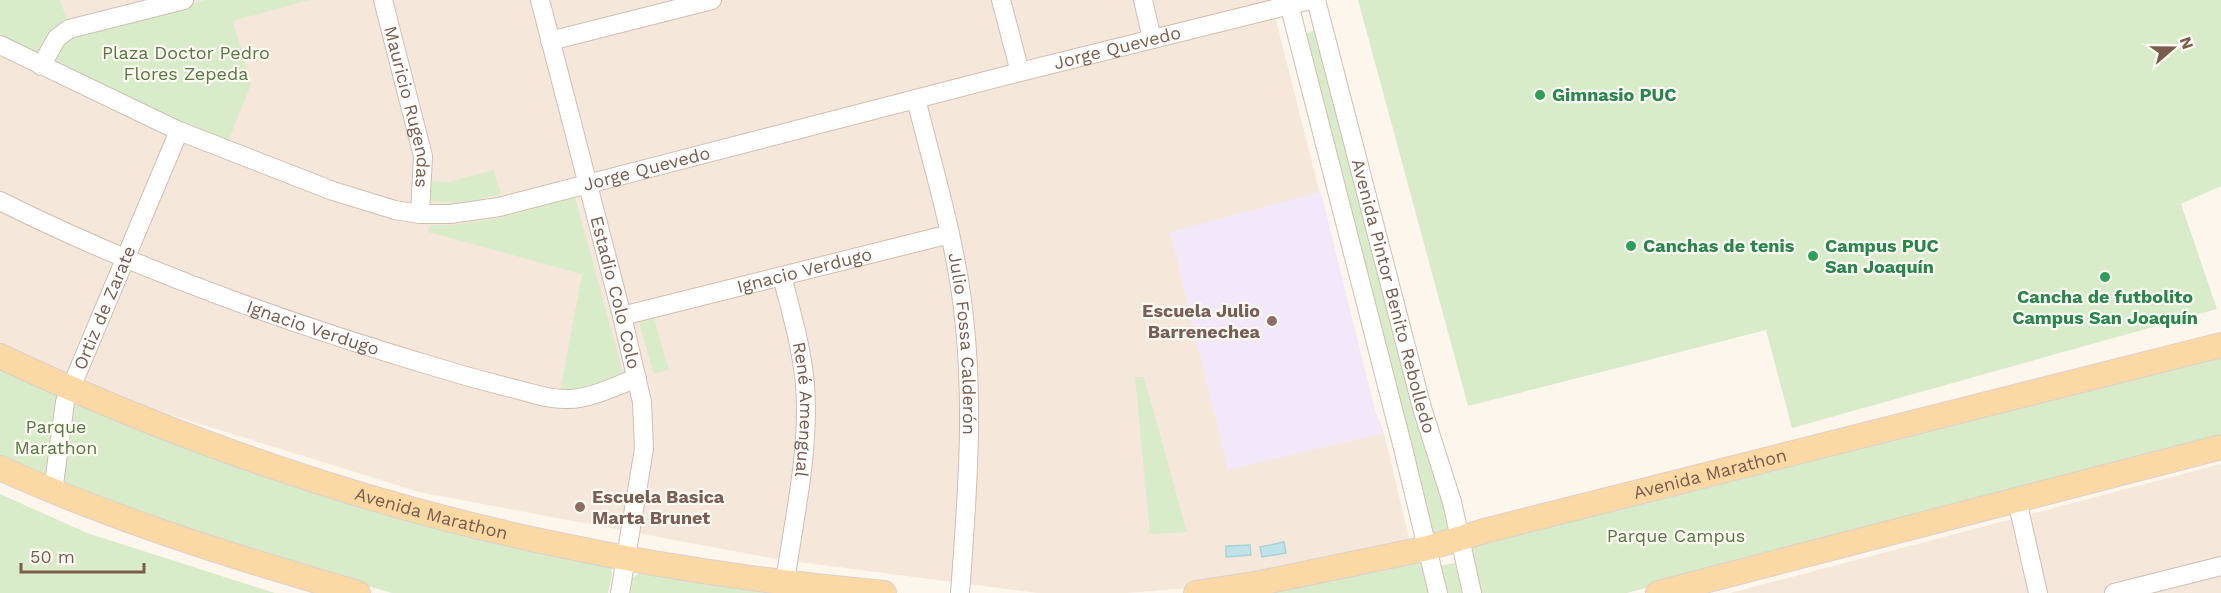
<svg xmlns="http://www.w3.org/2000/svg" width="2221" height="593" font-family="'Work Sans',sans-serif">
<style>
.residential{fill:#f5e8da}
.education{fill:#f3e8fa}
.green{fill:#d8ecc9}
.water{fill:#bfe3e8;stroke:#a5d3da;stroke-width:1.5}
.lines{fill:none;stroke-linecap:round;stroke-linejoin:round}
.minor-casing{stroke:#d1beb0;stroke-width:20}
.major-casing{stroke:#dad1cd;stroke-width:26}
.minor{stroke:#fff;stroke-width:18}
.major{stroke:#fbd9a5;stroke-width:24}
.leisure-dot{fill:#2e9e5b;stroke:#fffaf3;stroke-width:2}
.education-dot{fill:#8d6e63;stroke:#fffaf3;stroke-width:2}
.labels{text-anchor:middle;stroke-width:4.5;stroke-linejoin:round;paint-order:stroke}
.street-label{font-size:18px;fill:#7a5c4d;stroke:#fffaf3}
.park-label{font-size:18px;fill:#537a41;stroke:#fffaf3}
.leisure-label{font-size:18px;font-weight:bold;fill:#27864d;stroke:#fffaf3;text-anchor:start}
.education-label{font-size:18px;font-weight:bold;fill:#785e54;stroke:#fffaf3;text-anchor:end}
</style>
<rect width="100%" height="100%" fill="#fdf6ec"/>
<path class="residential" d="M0,0H1271L1375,411L1384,433L1410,542L1216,586L1127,593H1038L776,559L419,492L91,390L0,342Z
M2221,464V593H1730Z"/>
<path class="education" d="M1321,192L1375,411L1384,433L1228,470L1170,232Z"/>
<path class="green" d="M0,0H60L71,32L207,0H309L233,21L251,84L228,142C150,111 73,76 0,34Z
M1358,0H2221V186L2181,204L2217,309L1792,428L1766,330L1468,406Z
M1316,30L1418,425L1435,475L1450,532L1433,536L1304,34Z
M494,170L501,194L463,203L431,201L427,181L448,182Z
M575,197L623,373L609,385L560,392L582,274L428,232L430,225C480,227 527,210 575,197Z
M654,318L669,370L654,374L639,322Z
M2221,355V438L1627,593H1479L1468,544Z
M0,365L611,565L612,575L608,593H392L253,554L57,482L0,458Z
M1135,377H1144L1187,532L1150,534Z
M0,494L87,533L275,593H0Z
M1423,559L1431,593H1254Z
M1455,563L1462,593H1446L1440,566Z
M642,571L798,593H629L631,579Z"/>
<path class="water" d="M1284,542L1286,553L1262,557L1260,547Z
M1250,545L1251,555L1226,557V546Z"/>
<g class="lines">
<g class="minor-casing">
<g id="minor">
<path id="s1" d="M383,0L423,156L420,214"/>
<path id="s2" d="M540,0L622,316L642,402L644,449L620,593"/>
<path d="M1001,0L1020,72"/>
<path d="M1143,0L1152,39"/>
<path d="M1288,0L1403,448L1438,593"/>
<path id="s3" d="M1316,0L1422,408L1452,502L1472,593"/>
<path d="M550,41L712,0"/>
<path id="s4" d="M0,45L179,131L333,191L395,210L420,214H450L499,207L1020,72L1310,0"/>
<path d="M41,66L57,38L69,29L184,0"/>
<path id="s5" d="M916,99C931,159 949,219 959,280C976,384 968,489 960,593"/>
<path id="s6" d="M0,201C138,270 284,322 432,366C461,375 490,383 519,390C535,394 551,400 568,399C591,399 615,386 637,378"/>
<path id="s7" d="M782,276C791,312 802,348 805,385C810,450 794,518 785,582"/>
<path id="s8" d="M622,316L950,234"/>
<path id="s9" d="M53,491L65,402L179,131"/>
<path d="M2017,500L2038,593"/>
<path d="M2114,593L2221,566"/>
</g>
</g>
<g class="major-casing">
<g id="major">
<path id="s10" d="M0,356C175,439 369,506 560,545C667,568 775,583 884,593"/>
<path d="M0,468C114,520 237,558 358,593"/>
<path id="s11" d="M1196,593L1260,583L1428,548L1488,530L2221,345"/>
<path d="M1658,593L2221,447"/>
</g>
</g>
<use href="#minor" class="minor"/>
<use href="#major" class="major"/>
</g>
<g class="leisure-dot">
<circle cx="1540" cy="95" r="6"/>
<circle cx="1631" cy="246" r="6"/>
<circle cx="1813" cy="256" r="6"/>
<circle cx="2105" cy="277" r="6"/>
</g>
<g class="education-dot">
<circle cx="1272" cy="321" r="6"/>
<circle cx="580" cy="507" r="6"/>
</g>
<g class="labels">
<g class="street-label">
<text dy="6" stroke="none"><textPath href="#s4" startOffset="1172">Jorge Quevedo</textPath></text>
<text dy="6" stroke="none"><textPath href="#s1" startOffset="110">Mauricio Rugendas</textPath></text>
<text dy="6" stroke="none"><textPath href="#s4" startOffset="686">Jorge Quevedo</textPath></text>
<text dy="6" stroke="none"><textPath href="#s8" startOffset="188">Ignacio Verdugo</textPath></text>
<text dy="6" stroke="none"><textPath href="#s2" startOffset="302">Estadio Colo Colo</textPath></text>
<text dy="6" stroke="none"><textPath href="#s3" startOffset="306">Avenida Pintor Benito Rebolledo</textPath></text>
<text dy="6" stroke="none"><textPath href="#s9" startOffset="192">Ortiz de Zarate</textPath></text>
<text dy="6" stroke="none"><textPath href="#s6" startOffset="338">Ignacio Verdugo</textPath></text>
<text dy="6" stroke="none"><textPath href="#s5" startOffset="250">Julio Fossa Calderón</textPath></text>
<text dy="6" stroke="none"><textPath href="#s7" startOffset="136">René Amengual</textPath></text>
<text dy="6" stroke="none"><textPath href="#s11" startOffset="528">Avenida Marathon</textPath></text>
<text dy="6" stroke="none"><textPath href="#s10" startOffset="460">Avenida Marathon</textPath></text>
</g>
<g class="park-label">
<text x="186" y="59">Plaza Doctor Pedro<tspan x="186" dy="21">Flores Zepeda</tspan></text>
<text x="56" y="433">Parque<tspan x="56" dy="21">Marathon</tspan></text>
<text x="1676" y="542">Parque Campus</text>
</g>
<g class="leisure-label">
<text x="1552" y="101">Gimnasio PUC</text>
<text x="1643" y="252">Canchas de tenis</text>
<text x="1825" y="252">Campus PUC<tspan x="1825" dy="21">San Joaquín</tspan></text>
<text x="2105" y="303" text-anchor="middle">Cancha de futbolito<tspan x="2105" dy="21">Campus San Joaquín</tspan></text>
</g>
<g class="education-label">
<text x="1260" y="317">Escuela Julio<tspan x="1260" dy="21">Barrenechea</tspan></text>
<text x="592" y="503" text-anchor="start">Escuela Basica<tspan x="592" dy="21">Marta Brunet</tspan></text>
</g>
</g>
<g transform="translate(2173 48) rotate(70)" stroke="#fffaf3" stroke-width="4.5" paint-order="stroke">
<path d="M0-4.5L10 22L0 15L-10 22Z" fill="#7a5c4d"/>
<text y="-9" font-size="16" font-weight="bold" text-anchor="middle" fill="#7a5c4d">N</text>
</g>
<path d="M21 563v9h123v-9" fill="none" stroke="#7a5c4d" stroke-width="3"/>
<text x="30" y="563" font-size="18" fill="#7a5c4d" stroke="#fffaf3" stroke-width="4.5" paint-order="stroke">50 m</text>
</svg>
